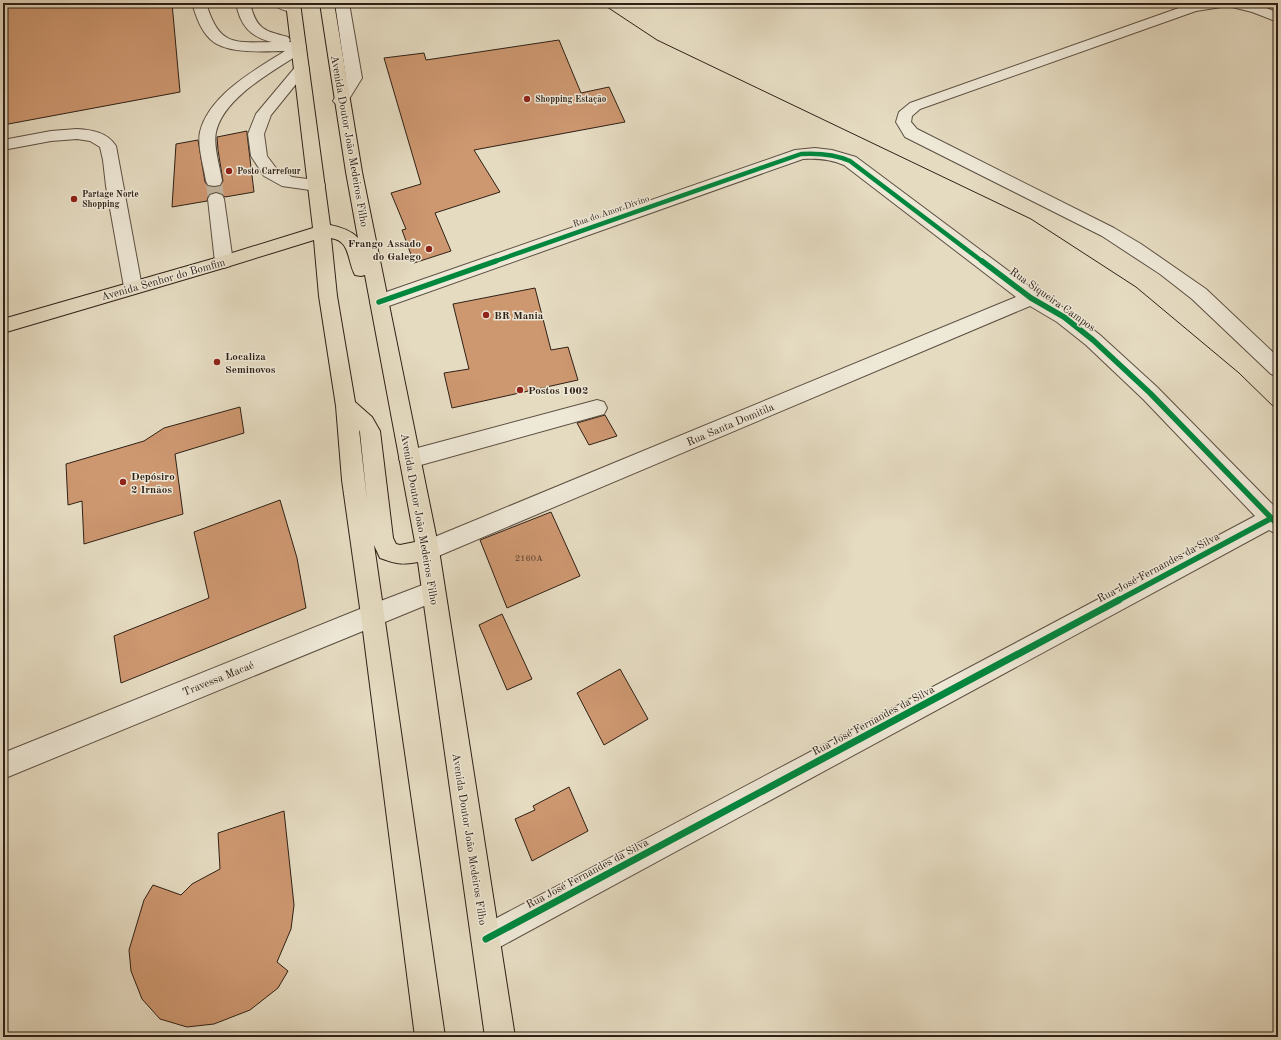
<svg xmlns="http://www.w3.org/2000/svg" width="1281" height="1040" font-family="'Old Standard TT',serif">
<style>
.building{fill:#cd9770;stroke:#2f2016}
.lines{fill:none;stroke-linecap:round;stroke-linejoin:round}
.minor-tunnel{stroke:#c1b69f;stroke-width:16;stroke-dasharray:16 8;stroke-linecap:butt}
.minor-casing{stroke:#5c4f41;stroke-width:2}
.major-casing{stroke:#2f2016;stroke-width:2}
.minor{fill:#eee8d7;fill-rule:evenodd}
.major{fill:#e5dbc1;fill-rule:evenodd}
.tram{stroke:#2f2016;stroke-width:1}
.cycleway-far2-casing{stroke:#eee8d7;stroke-width:6}
.cycleway-far1-casing{stroke:#eee8d7;stroke-width:8}
.cycleway-casing{stroke:#eee8d7;stroke-width:10}
.cycleway-far2{stroke:#00873e;stroke-width:4.5}
.cycleway-far1{stroke:#00873e;stroke-width:5.5}
.cycleway{stroke:#00873e;stroke-width:7}
.poi-dot{fill:#8f2418;stroke:#eee8d7;stroke-width:1.5}
.labels{text-anchor:middle;stroke-width:3;stroke-linejoin:round;paint-order:stroke}
.far-poi-label{font-size:9px;font-weight:bold;fill:#2f2016;stroke:#eee8d7;text-anchor:start}
.far-street-label{font-size:9px;fill:#2f2016;stroke:#eee8d7}
.number-label{font-size:9px;fill:#563e2c}
.street-label{font-size:11px;fill:#2f2016;stroke:#eee8d7}
.poi-label{font-size:11px;font-weight:bold;fill:#2f2016;stroke:#eee8d7;text-anchor:start}
</style>
<rect width="100%" height="100%" fill="#e5dbc1"/>
<filter id="stains"><feTurbulence type="fractalNoise" baseFrequency=".005" numOctaves="4"/><feColorMatrix values="0 0 0 0 .2 0 0 0 0 .09 0 0 0 0 .02 0 0 0 .5 -.17"/></filter>
<radialGradient id="worn" r=".72"><stop offset=".6" stop-color="#630" stop-opacity="0"/><stop offset="1" stop-color="#630" stop-opacity=".3"/></radialGradient>
<path class="building" d="M3,3H172L180,92L3,125Z
M559,40L581,93L609,87L625,122L474,150L500,192L435,213L451,251L414,263L402,230L406,229L391,193L421,184L384,58L424,53L426,60Z
M247,131V134L254,192L225,197L222,194L216,192L209,194L207,201L172,207L176,144L198,140L205,182L208,186H220L223,181L218,150L217,137Z
M535,288L551,350L568,347L578,380L452,408L444,373L469,369L453,304Z
M240,407L244,433L175,454L183,514L84,544L82,501L68,505L66,464L144,441L164,428Z
M605,415L617,436L589,445L577,423Z
M280,500L297,558L306,608L121,683L114,636L209,598L194,532Z
M551,512L580,576L507,608L480,540Z
M502,614L532,679L507,690L479,625Z
M620,669L648,719L604,745L577,693Z
M569,787L588,831L532,861L515,819L535,810L533,806Z
M284,811L294,905L291,929L277,962L288,971L278,988L250,1010L214,1024L187,1027L160,1019L142,999L131,971L129,950L144,900L153,885L181,895L192,884L220,869L218,833Z"/>
<g class="lines">
<path class="minor-tunnel" d="M214,181L216,199"/>
<g class="minor-casing">
<path id="minor" d="M192,3H206C219,45 232,43 272,42C250,37 240,25 236,3H250C256,29 264,31 288,37L290,40L289,42L304,43L306,46L304,51C276,70 224,96 216,132C213,146 220,167 222,181L220,185L214,186L208,185L206,181C204,168 197,145 200,132C209,95 255,70 285,51C264,51 226,55 210,39C200,29 196,16 192,3Z
M273,3C282,3 295,0 300,8L298,11C291,13 278,10 273,3Z
M335,3H349L362,78L346,104L341,106L336,104L333,101L346,78Z
M1193,3H1249L1262,6L1278,13V22L1252,12L1228,6L1196,11L920,109L912,116L911,122L917,129L1114,228L1141,244L1206,289L1278,357V377L1271,374L1192,299L1160,274L1102,236L905,137L896,122L899,112L910,103Z
M302,64L307,65L309,68L271,115L264,134L267,156L276,168L292,177L323,181L325,185L323,189L317,191L282,186L264,176L251,156L248,134L256,114L297,65Z
M77,129C92,130 107,132 116,146L142,287L139,292L133,294L127,292L124,287L106,186L103,160L100,147L90,141L77,139L51,141L3,150V140L51,131Z
M815,148L832,150L856,157L1038,293L1071,312L1100,335L1157,387L1278,510V535L1269,530L496,949L486,953L476,949L472,939L476,929L1255,516L1143,399L1086,345L1057,322L1030,306L436,557L428,560L420,557L417,550L420,543L1016,297L844,165C830,159 818,158 803,159L386,307L379,309L372,307L370,302L372,297L795,150Z
M216,193L222,195L224,199L233,262L230,266L224,268L218,266L215,262L208,199L210,195Z
M597,400L604,402L607,408L604,414L410,468L403,465L399,459L403,453L410,450Z
M433,581L441,585L445,592L441,599L3,779V753L365,607Z"/>
</g>
<g class="major-casing">
<path id="major" d="M286,3H300L330,225C340,227 351,230 358,238L346,172L320,3H334L362,172L439,550L515,1037H485L418,562C400,565 397,564 380,558L374,545L445,1037H415L361,615L342,480L336,406L319,296L314,240L230,266L3,333V319L219,257L313,228ZM331,238C351,241 347,261 355,275L361,276L365,275L415,542L400,545L396,544L393,538L380,431L372,417L355,402L337,296ZM359,430L360,432L367,500Z"/>
</g>
<use href="#minor" class="minor"/>
<use href="#major" class="major"/>
<path class="tram" d="M601,3L657,40L1031,219L1136,287L1239,373L1278,411"/>
<g class="cycleway-far2-casing">
<path id="cycleway-far2" d="M493,262L801,154C819,153 834,154 850,161L983,262"/>
</g>
<g class="cycleway-far1-casing">
<path id="cycleway-far1" d="M982,261L1031,298L1064,317L1093,340L1150,393L1278,525
M379,302L496,261
M1117,601L1270,519"/>
</g>
<g class="cycleway-casing">
<path id="cycleway" d="M486,939L1119,600"/>
</g>
<use href="#cycleway-far2" class="cycleway-far2"/>
<use href="#cycleway-far1" class="cycleway-far1"/>
<use href="#cycleway" class="cycleway"/>
</g>
<g class="poi-dot">
<circle cx="527" cy="99" r="4"/>
<circle cx="229" cy="171" r="4"/>
<circle cx="74" cy="199" r="4"/>
<circle cx="429" cy="249" r="4"/>
<circle cx="486" cy="315" r="4"/>
<circle cx="217" cy="362" r="4"/>
<circle cx="520" cy="390" r="4"/>
<circle cx="123" cy="482" r="4"/>
</g>
<g class="labels">
<g class="far-poi-label">
<text x="535" y="102">Shopping Estação</text>
<text x="237" y="174">Posto Carrefour</text>
<text x="82" y="197">Partage Norte<tspan x="82" dy="10">Shopping</tspan></text>
</g>
<g class="far-street-label">
<text transform="translate(611 211) rotate(-19)" y="3">Rua do Amor Divino</text>
</g>
<g class="number-label">
<text x="529" y="561">2160A</text>
</g>
<g class="street-label">
<text transform="translate(350 141) rotate(80)" y="4">Avenida Doutor João Medeiros Filho</text>
<text transform="translate(163 279) rotate(-16)" y="4">Avenida Senhor do Bomfim</text>
<text transform="translate(1053 299) rotate(35)" y="4">Rua Siqueira Campos</text>
<text transform="translate(730 424) rotate(-23)" y="4">Rua Santa Domitila</text>
<text transform="translate(420 519) rotate(80)" y="4">Avenida Doutor João Medeiros Filho</text>
<text transform="translate(1158 567) rotate(-28)" y="4">Rua José Fernandes da Silva</text>
<text transform="translate(218 678) rotate(-22)" y="4">Travessa Macaé</text>
<text transform="translate(873 720) rotate(-28)" y="4">Rua José Fernandes da Silva</text>
<text transform="translate(470 839) rotate(81)" y="4">Avenida Doutor João Medeiros Filho</text>
<text transform="translate(587 873) rotate(-28)" y="4">Rua José Fernandes da Silva</text>
</g>
<g class="poi-label">
<text x="421" y="247" text-anchor="end">Frango Assado<tspan x="421" dy="13">do Galego</tspan></text>
<text x="494" y="319">BR Mania</text>
<text x="225" y="360">Localiza<tspan x="225" dy="13">Seminovos</tspan></text>
<text x="528" y="394">Postos 1002</text>
<text x="131" y="480">Depósiro<tspan x="131" dy="13">2 Irnãos</tspan></text>
</g>
</g>
<rect width="1281" height="1040" fill="none" stroke="#e5dbc1" stroke-width="16"/>
<rect x="4" y="4" width="1273" height="1032" fill="none" stroke="#2f2016" stroke-width="2"/>
<rect x="8" y="8" width="1265" height="1024" fill="none" stroke="#2f2016"/>
<rect width="100%" height="100%" filter="url(#stains)"/>
<rect width="100%" height="100%" fill="url(#worn)"/>
</svg>
